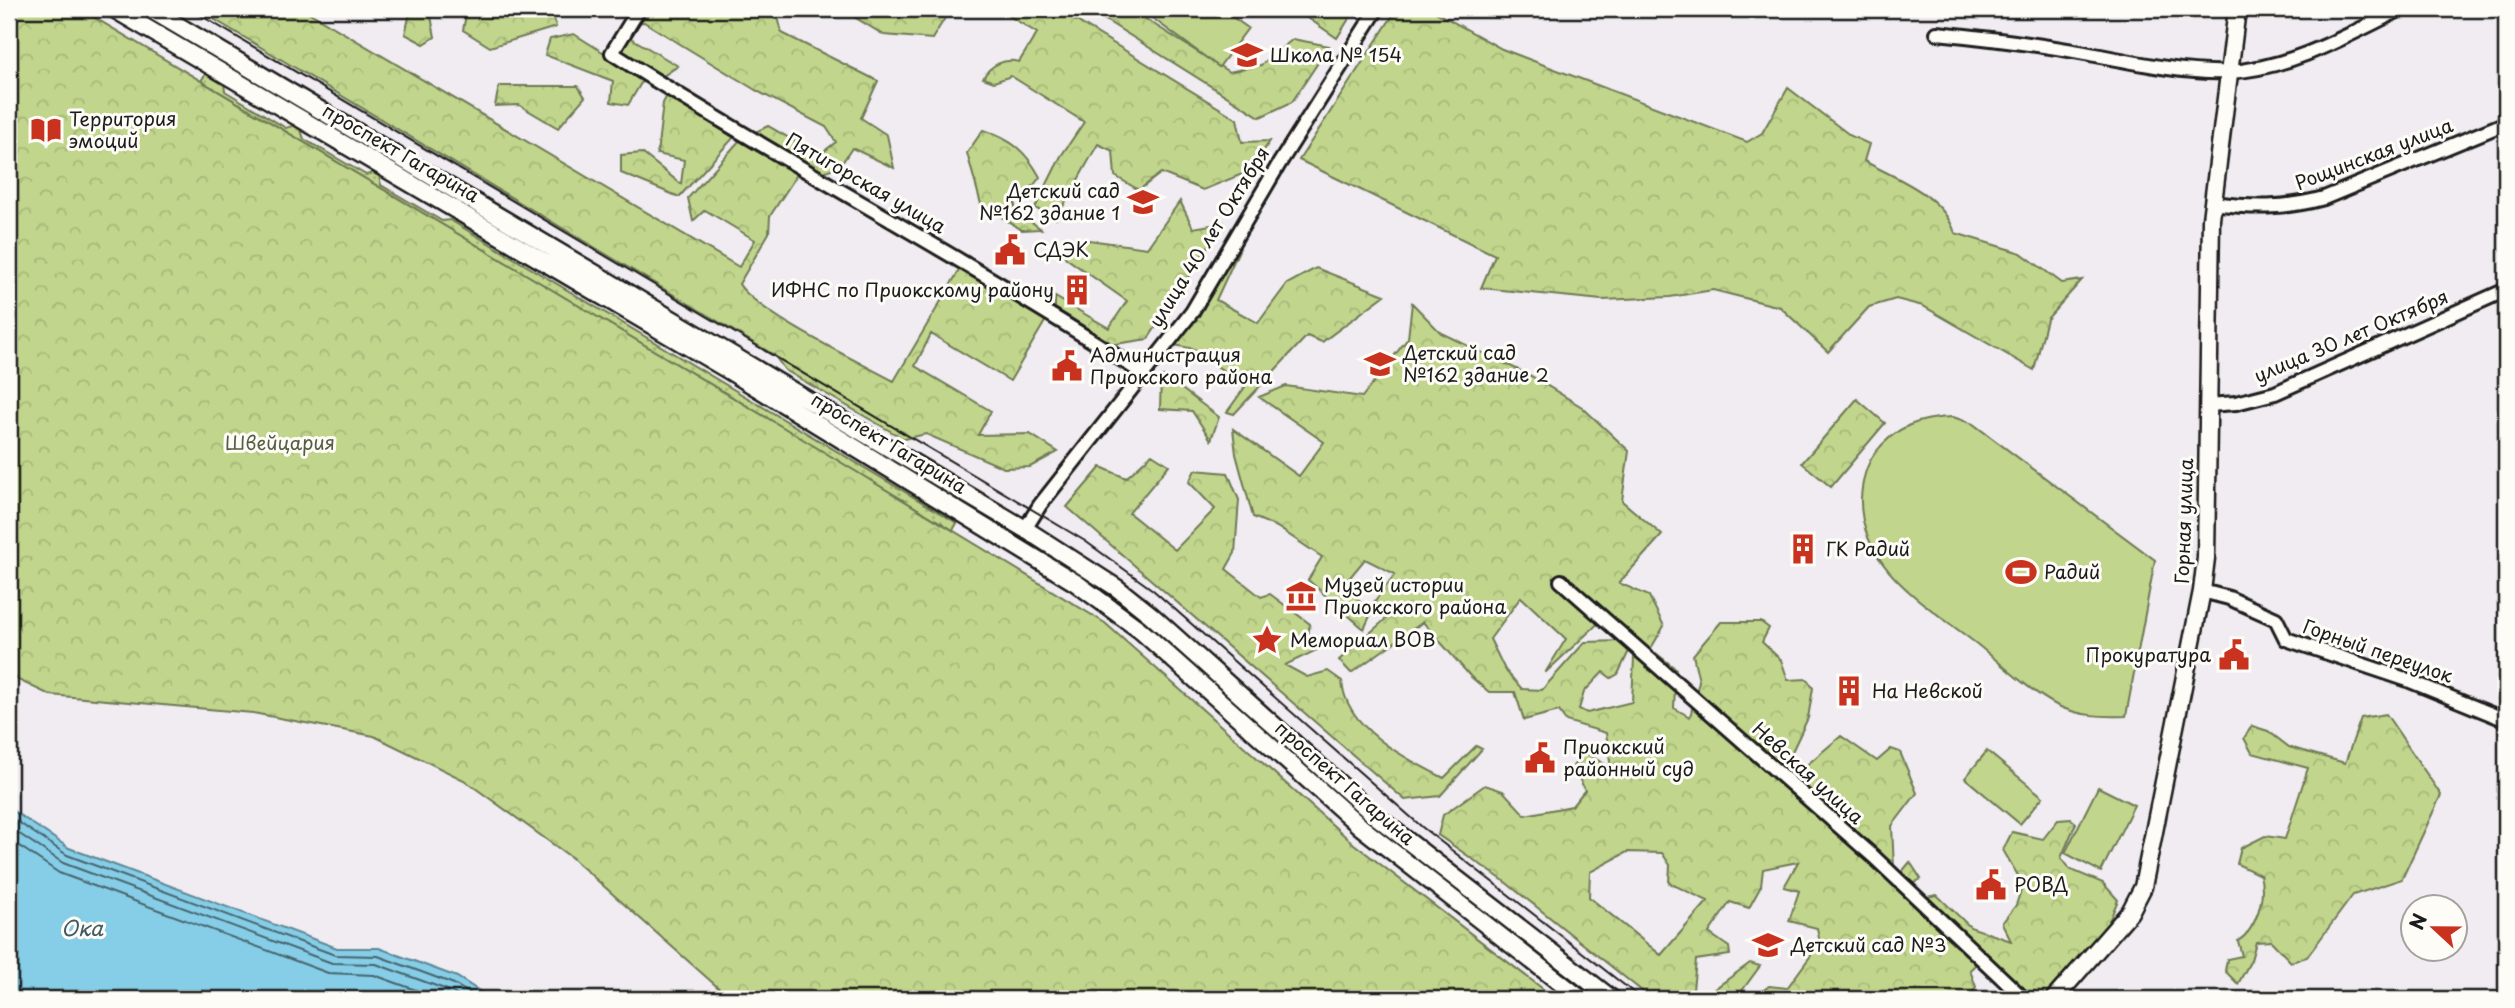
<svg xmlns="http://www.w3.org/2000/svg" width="2515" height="1008" font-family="'Playpen Sans',sans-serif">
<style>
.grass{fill:url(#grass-dots);stroke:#6e7954;stroke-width:2}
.forest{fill:url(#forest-crowns);stroke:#6e7954;stroke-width:2;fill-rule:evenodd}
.pitch{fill:#c1d68c;stroke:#6e7954;stroke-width:2}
.water{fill:#86cee7;stroke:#5c8796;stroke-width:2}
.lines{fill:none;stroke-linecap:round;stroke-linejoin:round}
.shore{stroke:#46636d;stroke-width:2}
.minor-casing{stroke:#1c1c1c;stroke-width:18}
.major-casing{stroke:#1c1c1c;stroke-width:21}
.minor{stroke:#fdfcf7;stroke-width:12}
.major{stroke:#fdfcf7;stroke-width:16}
.tram{stroke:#1c1c1c;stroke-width:2}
.labels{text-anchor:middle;stroke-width:6;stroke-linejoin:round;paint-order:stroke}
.poi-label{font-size:19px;fill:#1c1c1c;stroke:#fdfcf7;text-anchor:start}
.street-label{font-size:19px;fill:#1c1c1c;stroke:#fdfcf7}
.park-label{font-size:19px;fill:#565d43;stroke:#fdfcf7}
.water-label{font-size:21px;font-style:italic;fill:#415a63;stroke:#fdfcf7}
</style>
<defs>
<pattern id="grass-dots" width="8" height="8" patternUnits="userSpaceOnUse" patternTransform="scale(1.75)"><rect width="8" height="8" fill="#c1d68c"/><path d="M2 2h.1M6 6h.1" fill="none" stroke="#a5b778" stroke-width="1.8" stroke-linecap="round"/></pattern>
<pattern id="forest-crowns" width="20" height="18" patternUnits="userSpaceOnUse" patternTransform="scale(1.75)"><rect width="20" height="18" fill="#c1d68c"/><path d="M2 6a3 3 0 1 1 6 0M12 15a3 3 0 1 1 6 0" fill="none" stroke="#a5b778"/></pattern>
</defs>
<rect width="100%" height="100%" fill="#f0ecf1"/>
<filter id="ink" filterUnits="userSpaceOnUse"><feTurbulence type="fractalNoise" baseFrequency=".0143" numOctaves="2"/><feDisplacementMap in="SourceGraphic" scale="14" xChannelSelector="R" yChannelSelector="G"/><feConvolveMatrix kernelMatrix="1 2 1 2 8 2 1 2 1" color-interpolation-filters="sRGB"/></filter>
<g filter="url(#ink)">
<path class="grass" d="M206,73L224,83L225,91L286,128L295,125L301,130L304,139L366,175L373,173L379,176L381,185L442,221L450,220L957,523L953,530L201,81Z"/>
<path class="forest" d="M9,9H80L796,435L1105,623L1354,844L1556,999H731L572,858L464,780L374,736L253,713L50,695L18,680L9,670Z
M197,9H303L739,267L755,240L705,210L693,221L688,198L740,140L798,173L770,216L769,233L739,284C757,313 859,362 894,381L961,267L1047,318L1010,381L931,334L915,366L991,411L978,435L1030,434L1058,452L1030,467L1004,468L926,434L904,439L785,370L774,355Z
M411,9H552L556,27L490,47L463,30L467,10L430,11L435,37L424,44L405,34Z
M629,9H776L782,33L878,81L861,118L887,135L894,168L852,148L840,166L817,174L751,134L768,126L819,155L836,142L826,127L757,91L644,22L625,23Z
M841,9H927L945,18L932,39L884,35Z
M998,9H1057L1237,119L1242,142L1270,141L1250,171L1203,190L1161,173L1139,190L1115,176L1113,151L1098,144L1056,219L1035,208L1061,156L1084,122L1011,76L994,82L983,78C990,65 1004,58 1019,62L1037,33Z
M1088,9H1130L1229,72L1261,65L1293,39L1329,46L1292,102L1260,117Z
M1295,9H1355L1337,38Z
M1397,9H1430L1502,49L1747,142L1762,133L1788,88L1851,136L1869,144L1864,161C1897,179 1942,194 1955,233L2021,253L2062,283L2082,280L2047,319L2034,370L1923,306L1896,299L1869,307L1828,352L1780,307L1713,290L1670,297L1602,300L1481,288L1495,255L1299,160Z
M574,34L644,78L628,105L611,102L613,81L545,55L550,39Z
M631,38L678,66L657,80L619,53Z
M499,86H578L585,97L558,128L519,105L495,106Z
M669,92L736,135L679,197L621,173V155L642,153L681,184L684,160L657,154L663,103Z
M983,130C1012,140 1026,151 1040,177L1027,194H1015V210L1041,229L1022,230L981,204L967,153Z
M1180,201L1193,228L1223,223L1148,339L1109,345L1055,308V297L1109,328L1127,301L1066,258L1061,248L1089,240L1147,248Z
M1235,246L1240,248L1216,300L1258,323L1287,284L1316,268L1385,295L1322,342L1307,336L1234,414L1227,412L1245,387L1194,349L1170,344Z
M1412,303L1441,333L1531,376L1582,407L1629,451L1622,501L1662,535L1619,583L1649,596L1664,626L1650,650L1606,616L1545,673L1566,639L1521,597L1490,639L1505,670L1522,689L1542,690L1585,642L1622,641L1629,651L1618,674L1611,678L1603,672L1584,692L1579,709L1587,713L1632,702L1634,657L1656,653L1676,669L1674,708L1690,717L1699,681L1693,655L1721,622H1761L1769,628L1762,642L1781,660L1788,680L1807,679L1813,688L1808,718L1788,760L1802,769L1841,736L1877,761L1891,749L1900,752L1917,793L1892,826L1894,868L1900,874L1910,862L1921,879L1912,884L1915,899L1937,895L1970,927L2011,941L2002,923L2016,905L2023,884L2003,850L2012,832L2043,839L2058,820L2071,819L2076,823L2061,858L2069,869L2103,883L2118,900L2108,924L2041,999L2032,998L1986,954L1970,970L1976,987L1969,999H1752L1769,986L1787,988L1820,943L1817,928L1789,921L1799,891L1784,887L1798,862L1763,869L1761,886L1749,908L1730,902L1709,933L1729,947L1730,955L1696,960L1693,990L1706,995L1750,963L1760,966L1736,999H1652L1504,881L1438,835L1443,815L1485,785L1503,791L1525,815L1572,806L1585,790L1573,766L1584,752L1611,768L1606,733L1566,721L1559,711L1524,720L1515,692H1489L1471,677L1423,622L1351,673L1339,660L1387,618L1374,602L1395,574L1365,559L1346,582L1370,616L1364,629L1308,580L1322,557L1277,527L1253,517L1236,454L1233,429L1299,476L1324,442L1259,397L1286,386L1362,397L1408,338ZM1627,852L1662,853L1670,865L1669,883L1708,901L1661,955L1589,897L1590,872Z
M1161,377H1166L1219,417L1211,440L1192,411L1160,409Z
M1857,399L1885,423L1831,487L1802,463Z
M1152,454L1169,465L1129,513L1175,550L1215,509L1189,482L1195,470L1228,473L1239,500L1235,553L1226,569L1261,597L1270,594L1310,624L1308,635L1319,649L1285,665L1307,677L1328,671L1342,681C1345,728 1406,759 1444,778L1476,746L1482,749L1440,796L1405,800L1067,507L1101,467L1126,478Z
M2386,714L2441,795L2402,879L2353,895L2307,957L2291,962L2271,941L2256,942L2251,960L2238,984L2225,971L2227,959L2242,956L2238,941C2257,929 2266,896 2260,875L2237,864L2241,848L2265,836L2285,839L2308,768L2252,753L2244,738L2252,726L2268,731L2289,747L2345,763L2361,718Z"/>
<path class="pitch" d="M1140,9H1221L1248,28L1219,67Z
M1953,417L1973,424L2155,560L2126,716C2102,717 2080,716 2058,706C2029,691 2003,665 1978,645C1929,606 1859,569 1861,498C1862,483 1866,465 1875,453C1896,426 1919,418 1953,417Z
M1987,751L2043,797L2020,824L1965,778Z
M2098,787L2134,805L2101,872L2065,853Z"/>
<path class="water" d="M9,808L69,848L337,948H379L457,977L492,999H9Z"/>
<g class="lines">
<path class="shore" d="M9,816L67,855L335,955L378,956L454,984L479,999
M9,827L63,863L332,963L376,964L450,991L463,999
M9,839L59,873L328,973L374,975L441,999"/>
<g class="minor-casing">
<path id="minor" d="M639,9L612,53C787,165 971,261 1144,374
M1937,33C1987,38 2036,44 2085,53C2127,61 2185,74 2227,72C2289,69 2347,36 2401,9
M2212,203C2252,208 2284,209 2324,198L2506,123
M2208,405L2236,403L2275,393L2506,290
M1025,529L1040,505L1192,312L1279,164L1377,9
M1561,581L1874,857L2024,999
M2202,591L2229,598L2276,619L2286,639L2405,679L2501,718L2506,706"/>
</g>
<g class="major-casing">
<path id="major" d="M114,9L728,370L1076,583L1140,630L1361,827L1581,999
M150,9L1025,529L1117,588L1151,615L1373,814L1612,999
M2054,999L2130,912L2143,887L2202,591L2206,558L2211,219L2237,9"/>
</g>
<use href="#minor" class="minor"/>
<use href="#major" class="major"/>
<path class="tram" d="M190,9L1085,541L1153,590L1422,827L1642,999"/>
</g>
</g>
<defs>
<g id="school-bare" transform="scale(2.415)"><path d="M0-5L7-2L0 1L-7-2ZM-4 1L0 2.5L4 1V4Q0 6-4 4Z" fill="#c8321e" stroke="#fdfcf7" stroke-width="2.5" paint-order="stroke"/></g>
<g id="library-bare" transform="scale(2.415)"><path d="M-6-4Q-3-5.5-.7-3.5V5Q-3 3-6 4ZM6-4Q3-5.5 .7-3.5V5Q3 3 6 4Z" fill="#c8321e" stroke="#fdfcf7" stroke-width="2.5" paint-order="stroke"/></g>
<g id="civic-bare" transform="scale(2.415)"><path d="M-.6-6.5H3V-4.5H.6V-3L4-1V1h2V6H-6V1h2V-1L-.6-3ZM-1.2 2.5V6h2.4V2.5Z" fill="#c8321e" stroke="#fdfcf7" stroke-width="2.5" paint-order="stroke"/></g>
<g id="building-bare" transform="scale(2.415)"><path d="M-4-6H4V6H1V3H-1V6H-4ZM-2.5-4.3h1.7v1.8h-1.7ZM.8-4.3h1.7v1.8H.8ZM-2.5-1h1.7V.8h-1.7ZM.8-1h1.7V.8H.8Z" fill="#c8321e" stroke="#fdfcf7" stroke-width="2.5" paint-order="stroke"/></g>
<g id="stadium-bare" transform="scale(2.415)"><path d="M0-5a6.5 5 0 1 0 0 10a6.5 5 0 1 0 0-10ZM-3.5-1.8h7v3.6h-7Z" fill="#c8321e" stroke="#fdfcf7" stroke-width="2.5" paint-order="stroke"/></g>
<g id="museum-bare" transform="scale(2.415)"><path d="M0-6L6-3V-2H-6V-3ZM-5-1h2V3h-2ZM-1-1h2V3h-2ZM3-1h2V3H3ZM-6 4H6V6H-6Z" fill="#c8321e" stroke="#fdfcf7" stroke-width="2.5" paint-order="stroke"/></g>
<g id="sight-bare" transform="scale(2.415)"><path d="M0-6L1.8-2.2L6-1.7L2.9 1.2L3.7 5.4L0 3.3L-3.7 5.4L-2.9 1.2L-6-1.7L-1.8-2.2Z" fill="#c8321e" stroke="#fdfcf7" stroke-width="2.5" paint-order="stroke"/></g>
</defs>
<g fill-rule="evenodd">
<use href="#school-bare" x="1247" y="55"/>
<use href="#library-bare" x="46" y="130"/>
<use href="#school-bare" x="1143" y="202"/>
<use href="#civic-bare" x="1010" y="250"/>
<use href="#building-bare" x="1077" y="290"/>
<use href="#school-bare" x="1380" y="364"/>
<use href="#civic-bare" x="1067" y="366"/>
<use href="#building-bare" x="1803" y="549"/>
<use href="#stadium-bare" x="2021" y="572"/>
<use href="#museum-bare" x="1301" y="596"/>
<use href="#sight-bare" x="1267" y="640"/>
<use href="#civic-bare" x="2234" y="655"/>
<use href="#building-bare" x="1849" y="691"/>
<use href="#civic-bare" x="1540" y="758"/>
<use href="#civic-bare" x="1991" y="885"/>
<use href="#school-bare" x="1768" y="945"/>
</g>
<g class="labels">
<g class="poi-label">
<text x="1270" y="62">Школа № 154</text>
<text x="69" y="126">Территория<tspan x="69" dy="22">эмоций</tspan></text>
<text x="1120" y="198" text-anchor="end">Детский сад<tspan x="1120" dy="22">№162 здание 1</tspan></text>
<text x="1033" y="257">СДЭК</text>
<text x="1054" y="297" text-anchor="end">ИФНС по Приокскому району</text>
<text x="1403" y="360">Детский сад<tspan x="1403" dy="22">№162 здание 2</tspan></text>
<text x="1090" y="362">Администрация<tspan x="1090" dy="22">Приокского района</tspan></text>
<text x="1826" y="556">ГК Радий</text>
<text x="2044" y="579">Радий</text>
<text x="1324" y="592">Музей истории<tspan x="1324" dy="22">Приокского района</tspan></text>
<text x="1290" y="647">Мемориал ВОВ</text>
<text x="2211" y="662" text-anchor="end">Прокуратура</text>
<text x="1872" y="698">На Невской</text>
<text x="1563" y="754">Приокский<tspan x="1563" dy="22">районный суд</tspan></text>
<text x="2014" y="892">РОВД</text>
<text x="1791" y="952">Детский сад №3</text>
</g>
<g class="street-label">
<text transform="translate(401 153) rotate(30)" y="7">проспект Гагарина</text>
<text transform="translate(2374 154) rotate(-21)" y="7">Рощинская улица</text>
<text transform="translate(866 183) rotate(30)" y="7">Пятигорская улица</text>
<text transform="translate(1209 237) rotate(-58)" y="7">улица 40 лет Октября</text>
<text transform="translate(2351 336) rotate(-23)" y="7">улица 30 лет Октября</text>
<text transform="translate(889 443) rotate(31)" y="7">проспект Гагарина</text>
<text transform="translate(2184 521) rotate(-88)" y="7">Горная улица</text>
<text transform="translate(2378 651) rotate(19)" y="7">Горный переулок</text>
<text transform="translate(1808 773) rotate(42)" y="7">Невская улица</text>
<text transform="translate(1345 783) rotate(41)" y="7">проспект Гагарина</text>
</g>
<g class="park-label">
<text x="280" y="450">Швейцария</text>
</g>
<g class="water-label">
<text x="82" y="936">Ока</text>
</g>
</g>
<rect width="2515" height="1008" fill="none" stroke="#fdfcf7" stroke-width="35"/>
<rect x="18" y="18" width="2480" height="973" fill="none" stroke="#1c1c1c" stroke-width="2.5" filter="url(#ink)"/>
<g transform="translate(2434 928) rotate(292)"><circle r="33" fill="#fdfcf7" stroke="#a3a29f" stroke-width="2"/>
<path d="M0-5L12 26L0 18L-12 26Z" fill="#c8321e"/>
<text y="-10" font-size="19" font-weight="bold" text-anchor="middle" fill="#1c1c1c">N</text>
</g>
</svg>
